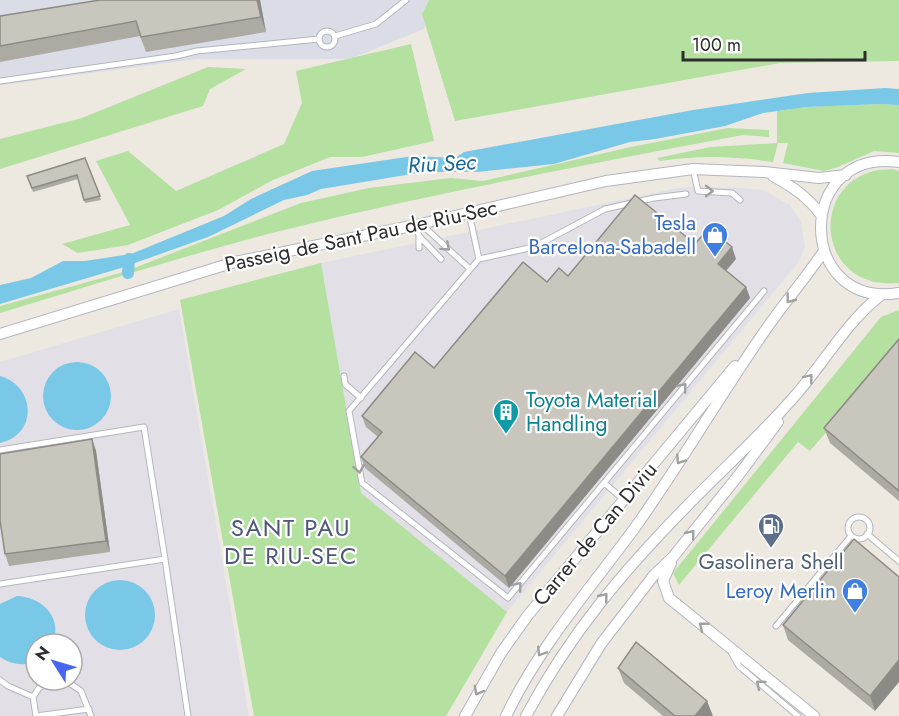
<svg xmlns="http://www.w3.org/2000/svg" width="899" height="716" font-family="Jost,sans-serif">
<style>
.industrial{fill:#e2e0e6;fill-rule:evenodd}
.airport{fill:#dbdde6}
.green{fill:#b4e0a0}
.water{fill:#7ac8e8}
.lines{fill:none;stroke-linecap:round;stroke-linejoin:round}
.canal{stroke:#7ac8e8;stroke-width:12}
.lane-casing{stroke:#b3b6bf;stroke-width:7}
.street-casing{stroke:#b3b6bf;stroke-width:12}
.lane{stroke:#fff;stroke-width:5}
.street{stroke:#fff;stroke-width:10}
.wall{fill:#adaaa3}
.shaded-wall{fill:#8d8b85}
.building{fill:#c9c6be;stroke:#8d8b85;stroke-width:1.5}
.oneway{stroke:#a0a0a0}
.labels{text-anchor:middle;stroke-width:4.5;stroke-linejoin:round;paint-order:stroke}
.shop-label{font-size:21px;fill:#366cbe;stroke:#fff;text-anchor:end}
.street-label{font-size:21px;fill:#2d2d2d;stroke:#fff}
.culture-label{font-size:21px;fill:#0d838f;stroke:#fff;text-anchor:start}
.service-label{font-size:21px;fill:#4e5e75;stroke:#fff}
.water-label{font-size:22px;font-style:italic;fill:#156798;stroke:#fff}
.quarter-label{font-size:24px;letter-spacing:1.5px;fill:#4f567b;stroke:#fff}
</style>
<rect width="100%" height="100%" fill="#ede8e0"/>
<path class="industrial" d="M683,187L743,188L763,190L790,205L801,222L805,247L798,263L507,612L360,493L321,263Z
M179,309L249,716H0V362ZM36,644H72V680H36Z"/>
<path class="airport" d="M0,0H436L424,29L350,59H196L0,85Z"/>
<path class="green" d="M429,0H899V61L780,63L455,121L422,14Z
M411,44L434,141L362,157H330L273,180L218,210L128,245L78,253L62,244L130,225L96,161L128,151L176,191L284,144L302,103L296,71Z
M208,67L246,69L210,89L203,106L0,169V139L82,118Z
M880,104L899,105V153L874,151L838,167L824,171L783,163L788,143H778L773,162C735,156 698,155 660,161L657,158L711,147L777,143V111L806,107Z
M728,128L769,130V137L743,135C589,164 436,193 284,230C188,254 94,285 0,313V306L124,272L301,203L369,188L451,178L483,181L631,147Z
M893,169L899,171V283C818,291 808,187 874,171C880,169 887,170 893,169Z
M321,263L361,493L507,612L446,716H254L180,300Z
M899,310V347L810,451L798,442L679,585L673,573L881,317Z"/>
<path class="water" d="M885,88L899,89V105L880,104L806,107L763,113L725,126L655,139L630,142L554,164L477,172H424L321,189L307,195L284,200L208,237L121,268L0,304V285L31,278L63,261H85L131,254L224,216L251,199L312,171L413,156L455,158L464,152L693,110L808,93Z
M43 396a34 34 0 1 1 68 0a34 34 0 1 1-68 0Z
M0,376C36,386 38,435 0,443Z
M85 615a35 35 0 1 1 70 0a35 35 0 1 1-70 0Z
M17,596C42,597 64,618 52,644H36V661C23,667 11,664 0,657V604Z"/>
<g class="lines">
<path class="canal" d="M128,273L129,259"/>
<g class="lane-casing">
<path id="lane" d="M319 39a8 8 0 1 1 16 0a8 8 0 1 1-16 0Z
M335,36L376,24L406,0
M0,81L176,56L197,51L319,39
M693,169L698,191L732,193L740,200
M686,194L654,198L605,209L534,247L479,259L349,411L362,483L508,598L764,291
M469,213L479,259
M421,224L470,269
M416,225L419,236V248
M419,236L441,259
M344,376L345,384L361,398
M0,450L144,427L165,559L0,584
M604,483L623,499
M848 528a11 11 0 1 1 22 0a11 11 0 1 1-22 0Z
M867,534L899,561
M165,559L188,716
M776,626L851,536
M732,654L739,666L798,716
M0,680L8,686L33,697L36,716
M65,680L81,691L91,716
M33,697L39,688L54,680
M36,716L89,709"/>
</g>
<g class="street-casing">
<path id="street" d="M899,162C794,147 796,310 899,293
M773,176C793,187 808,197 821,215
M0,334L235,262L416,225L606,181L693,169L764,172L819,178L846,175
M671,563L663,581L669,598L814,716
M465,716L501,653L528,615L735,366
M506,716C539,647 589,590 634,529C679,466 718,399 762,335C781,307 804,280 824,251
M526,716C570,634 623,571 688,505C723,469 760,436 793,398C823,365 846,322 881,295
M557,716L601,644L654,575L673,557L738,476L778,422"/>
</g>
<use href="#lane" class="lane"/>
<use href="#street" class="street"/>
</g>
<path class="wall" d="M100,0H260L266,32L146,52L140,36L0,62V16Z
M85,158L101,200L85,203L78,179L33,192L27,176Z
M736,259L726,271L746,287L750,298L509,588L365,468L361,457L378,437L366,427L362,416L434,368L547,282L568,276Z
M899,339V501L830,443L824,428Z
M92,439L96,451L110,552L9,566L5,554Z
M854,539L875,711L788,640L783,625Z
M618,668L713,716H663L624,683Z"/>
<path class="shaded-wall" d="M257,0H260L266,32L261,17Z
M732,247L736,259L722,275L718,264Z
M746,287L750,298L509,588L505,576Z
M92,439L96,451L110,552L106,541Z
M899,660V682L875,711L870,696Z
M707,701L713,716H695Z"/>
<path class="building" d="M100,0H257L261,17L141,37L136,21L0,46V16Z
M85,158L100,196L84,200L77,175L32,188L27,176Z
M635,195L695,244L709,228L732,247L718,264L746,287L505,576L361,457L382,432L362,416L415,352L434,368L523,262L547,282L559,268L568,276Z
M899,339V491L824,428Z
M92,439L106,541L5,554L0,520V454Z
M854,539L899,577V660L870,696L783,625Z
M636,642L707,701L695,716H675L618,668Z"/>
<defs><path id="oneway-chevron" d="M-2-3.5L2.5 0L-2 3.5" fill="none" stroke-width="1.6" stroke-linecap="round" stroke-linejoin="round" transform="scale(1.5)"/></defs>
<g class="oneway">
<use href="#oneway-chevron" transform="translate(709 191)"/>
<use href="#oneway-chevron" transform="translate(446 247) rotate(42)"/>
<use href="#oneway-chevron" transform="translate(790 299) rotate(127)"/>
<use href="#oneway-chevron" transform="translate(809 378) rotate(-52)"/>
<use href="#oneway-chevron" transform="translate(683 387) rotate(-50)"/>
<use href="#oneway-chevron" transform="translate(680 460) rotate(124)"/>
<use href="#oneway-chevron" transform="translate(359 469) rotate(80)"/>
<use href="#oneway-chevron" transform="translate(691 534) rotate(-51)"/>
<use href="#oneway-chevron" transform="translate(518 586) rotate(-50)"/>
<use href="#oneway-chevron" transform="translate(604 597) rotate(-51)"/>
<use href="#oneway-chevron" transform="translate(703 626) rotate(-141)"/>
<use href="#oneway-chevron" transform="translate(541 652) rotate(123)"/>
<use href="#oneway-chevron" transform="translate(760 684) rotate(-140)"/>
<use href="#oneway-chevron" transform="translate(478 691) rotate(119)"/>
</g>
<defs>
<g id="shop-pin" transform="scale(1.35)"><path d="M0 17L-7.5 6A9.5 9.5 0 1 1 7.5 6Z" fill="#3f7fe0" stroke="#fff"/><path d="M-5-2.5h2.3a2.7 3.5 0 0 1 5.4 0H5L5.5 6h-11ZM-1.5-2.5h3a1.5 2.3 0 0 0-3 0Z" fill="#fff"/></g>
<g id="building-pin" transform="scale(1.35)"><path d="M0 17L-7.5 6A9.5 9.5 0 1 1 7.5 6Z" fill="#0f9aa8" stroke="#fff"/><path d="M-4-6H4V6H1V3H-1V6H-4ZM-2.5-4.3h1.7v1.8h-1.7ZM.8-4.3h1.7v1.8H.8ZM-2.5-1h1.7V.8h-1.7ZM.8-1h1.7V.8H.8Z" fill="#fff"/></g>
<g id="fuel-pin" transform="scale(1.35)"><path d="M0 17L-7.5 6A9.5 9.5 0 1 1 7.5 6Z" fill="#5c6f8a" stroke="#fff"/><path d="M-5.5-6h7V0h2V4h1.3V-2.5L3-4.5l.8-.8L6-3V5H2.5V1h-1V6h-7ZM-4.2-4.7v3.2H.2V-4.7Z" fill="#fff"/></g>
</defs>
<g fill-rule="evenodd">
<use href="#shop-pin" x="715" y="235"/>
<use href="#building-pin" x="506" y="412"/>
<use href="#fuel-pin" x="771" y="526"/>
<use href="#shop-pin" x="855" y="591"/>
</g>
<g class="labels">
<g class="shop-label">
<text x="696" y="230">Tesla<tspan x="696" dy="24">Barcelona-Sabadell</tspan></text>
<text x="836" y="598">Leroy Merlin</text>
</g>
<g class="street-label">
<text transform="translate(361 236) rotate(-12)" y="7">Passeig de Sant Pau de Riu-Sec</text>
<text transform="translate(595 534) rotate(-50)" y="7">Carrer de Can Diviu</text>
</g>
<g class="culture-label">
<text x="526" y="407">Toyota Material<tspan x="526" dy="24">Handling</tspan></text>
</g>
<g class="service-label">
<text x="771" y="569">Gasolinera Shell</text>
</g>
<g class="water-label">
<text transform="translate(442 163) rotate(-3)" y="8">Riu Sec</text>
</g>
<g class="quarter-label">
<text x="291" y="536">SANT PAU<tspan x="291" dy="28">DE RIU-SEC</tspan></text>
</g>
</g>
<g transform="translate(54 662) rotate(307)"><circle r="28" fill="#ffffff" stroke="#ababab" stroke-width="1.5"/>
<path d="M0-4.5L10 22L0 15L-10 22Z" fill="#4a65f0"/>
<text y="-9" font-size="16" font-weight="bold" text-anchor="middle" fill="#2d2d2d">N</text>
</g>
<path d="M683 51v9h182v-9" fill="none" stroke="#2d2d2d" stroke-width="3"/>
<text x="692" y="51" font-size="18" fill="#2d2d2d" stroke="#ffffff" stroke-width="4.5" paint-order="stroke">100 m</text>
</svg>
